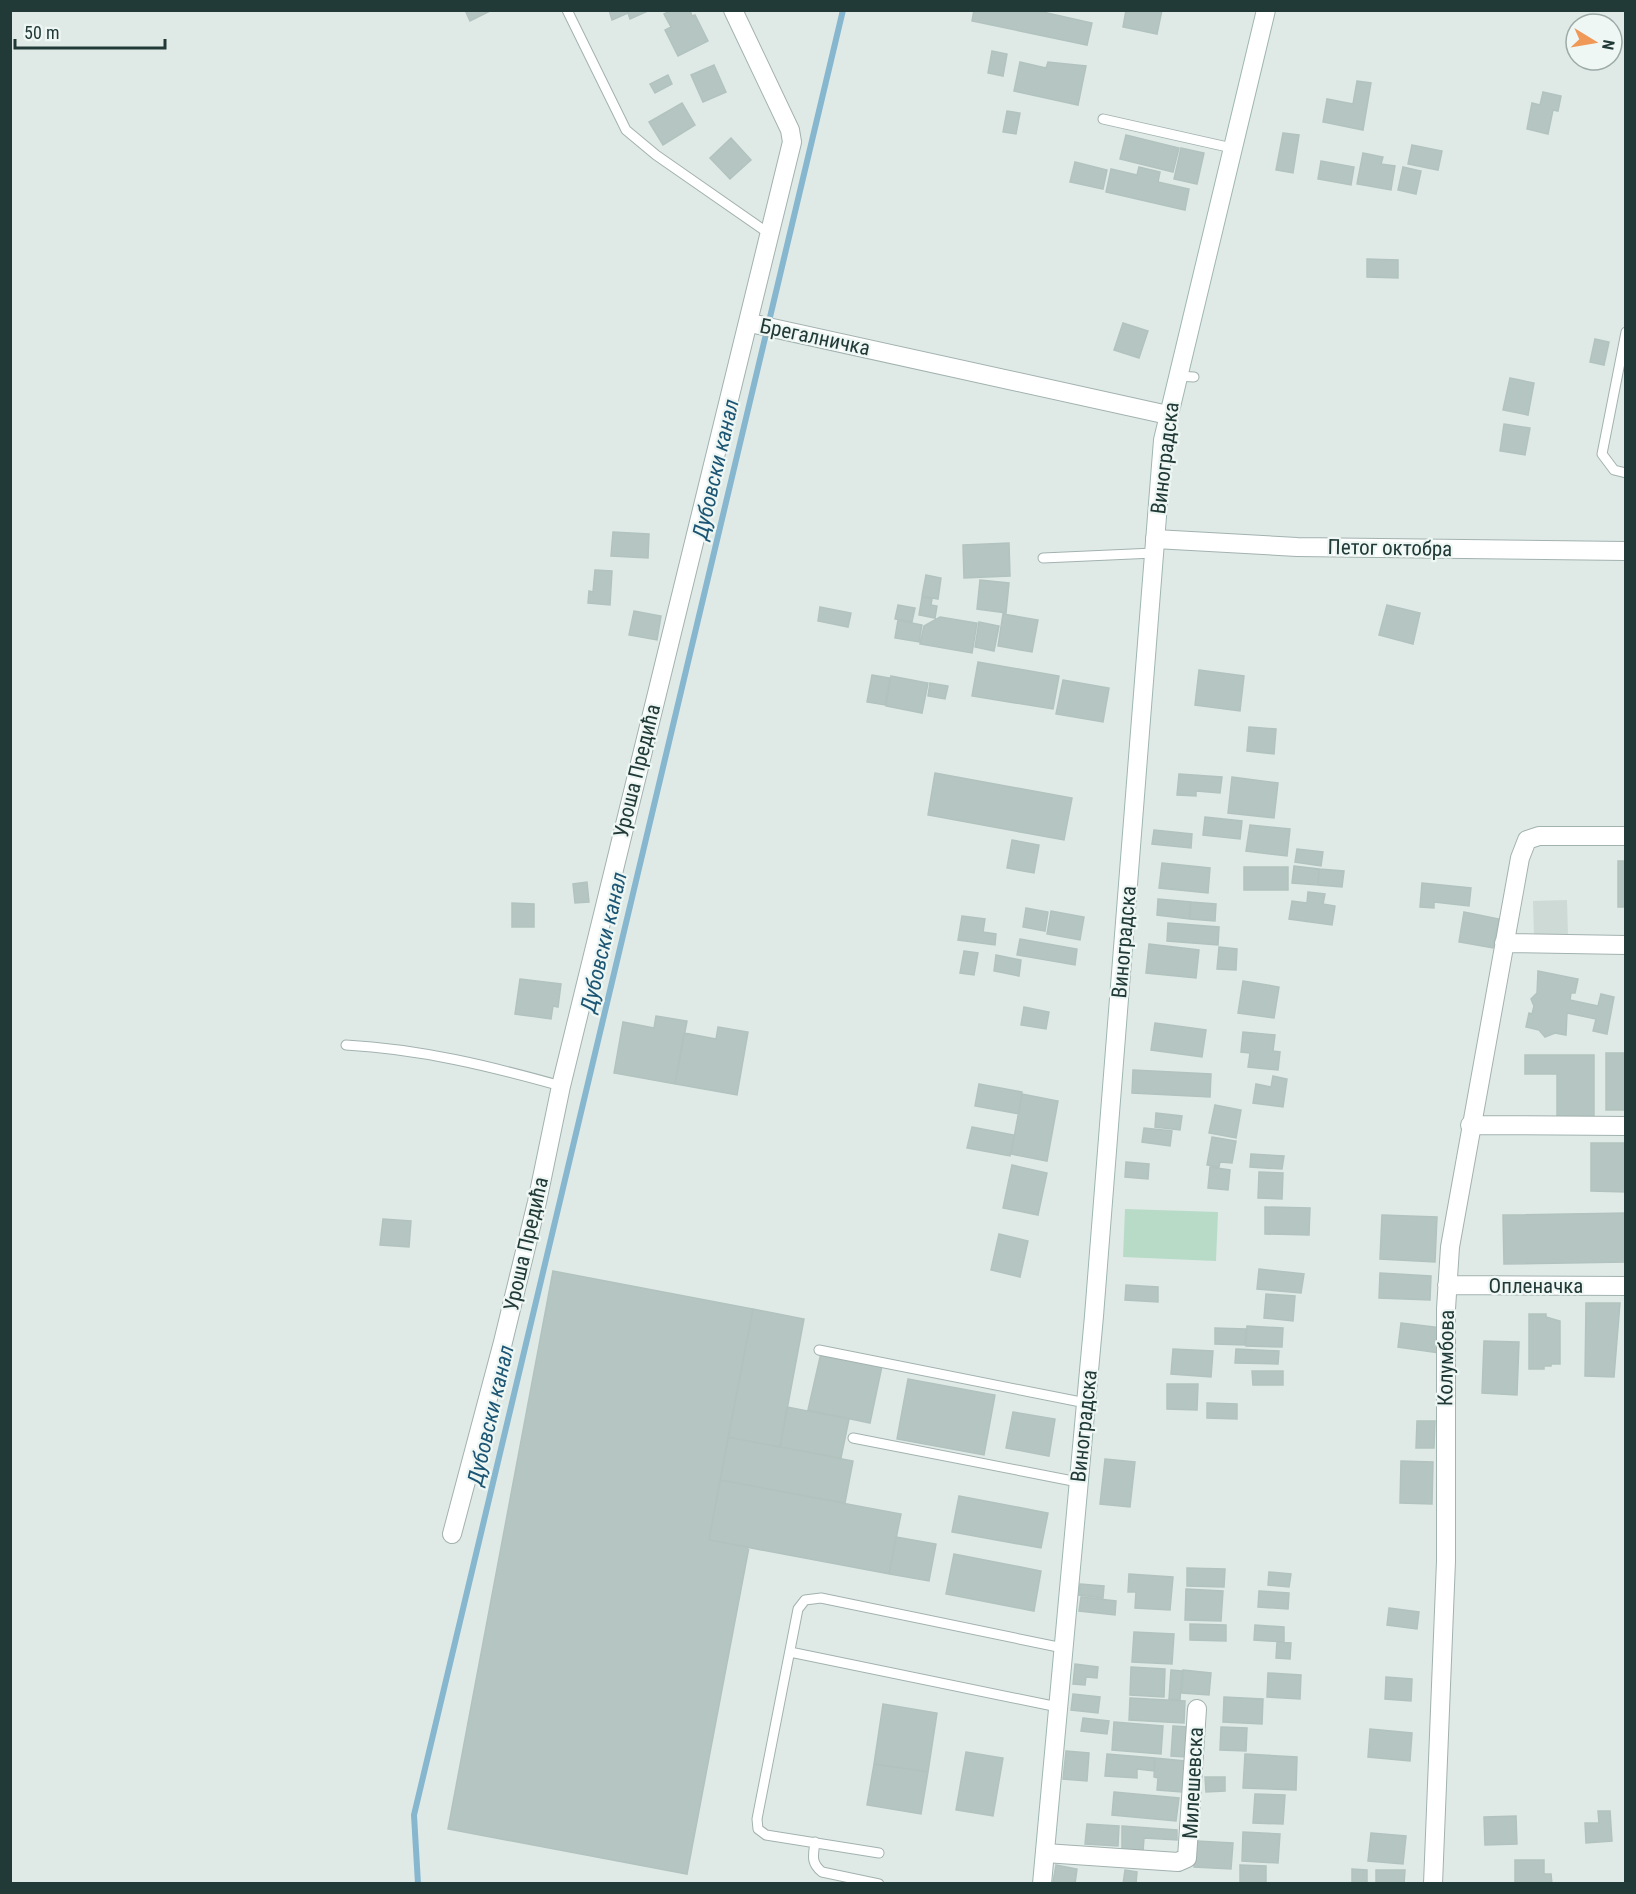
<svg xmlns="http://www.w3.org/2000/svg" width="1636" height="1894" font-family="'Roboto Condensed',sans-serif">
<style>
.built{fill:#cddad6}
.green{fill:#b8dbc8}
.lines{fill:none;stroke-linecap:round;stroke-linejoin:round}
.stream{stroke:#87b7cf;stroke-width:6}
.building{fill:#b5c5c1;stroke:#b2c3bf;stroke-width:1.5}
.lane-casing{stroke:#a2b2af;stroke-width:11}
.street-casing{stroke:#a2b2af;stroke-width:20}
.secondary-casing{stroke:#9fb6b1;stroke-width:20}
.lane{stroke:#fff;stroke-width:9}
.street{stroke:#fff;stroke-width:18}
.secondary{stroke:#fff;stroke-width:18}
.labels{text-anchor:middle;stroke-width:4.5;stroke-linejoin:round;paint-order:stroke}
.street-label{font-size:21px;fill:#213a37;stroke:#eff7f4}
.water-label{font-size:22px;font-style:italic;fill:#1c5674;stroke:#eff7f4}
</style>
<rect width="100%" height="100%" fill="#dfeae7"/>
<path class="built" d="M1567,900L1568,936L1534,937L1533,901Z"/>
<path class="green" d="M1125,1209L1218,1212L1216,1261L1123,1257Z"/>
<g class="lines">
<path class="stream" d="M418,1884L414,1815L843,10"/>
</g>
<path class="building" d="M465,10H492L470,21Z
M609,10H650L630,19L628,13L612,20Z
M671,10H690L692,16L695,15L708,41L678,56L665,30L671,27L664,14Z
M974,10H1034L1092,23L1087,45L972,21Z
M1126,10H1162L1157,34L1123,27Z
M992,51L1007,54L1003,76L988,73Z
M1020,62L1046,68L1048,62L1086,66L1078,105L1014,91Z
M714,65L726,92L703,102L691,75Z
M668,75L672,84L655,93L650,84Z
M1357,81L1371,83L1363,130L1323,122L1327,99L1353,104Z
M1543,92L1561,96L1558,111L1553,110L1548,134L1527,129L1532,103L1540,105Z
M682,103L695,125L663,145L649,122Z
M1007,111L1020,113L1016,134L1003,132Z
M1283,133L1299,135L1293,173L1276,170Z
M1126,135L1179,148L1173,172L1120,159Z
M731,138L751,160L730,179L710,158Z
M1412,145L1442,151L1438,170L1408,164Z
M1181,148L1204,153L1197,184L1174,179Z
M1363,153L1383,157L1381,164L1395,166L1391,190L1357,184Z
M1321,161L1354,167L1351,185L1318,179Z
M1075,162L1107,170L1103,189L1070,182Z
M1139,167L1160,172L1158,182L1189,189L1185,210L1106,192L1111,169L1137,175Z
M1403,167L1421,171L1416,194L1398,190Z
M1367,259L1398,260V278L1367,277Z
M1123,323L1148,331L1139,358L1114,350Z
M1595,339L1609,342L1604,365L1590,362Z
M1510,378L1534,383L1528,415L1503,410Z
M1504,424L1530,428L1525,455L1500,451Z
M613,532L649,534L648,558L611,556Z
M1009,543L1010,576L964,578L963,545Z
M595,570L612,571L610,605L588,603L589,591L593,592Z
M926,575L941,578L938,599L922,596Z
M980,580L1009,583L1006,613L977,609Z
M922,597L932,599L931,605L937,606L935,618L919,615Z
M898,605L915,608L912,622L895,619Z
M1387,605L1420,613L1413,644L1379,635Z
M820,607L851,613L848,627L818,621Z
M634,611L661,616L657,640L629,635Z
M1003,614L1038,620L1032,652L998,646Z
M940,617L977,623L972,653L920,644L924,626Z
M898,620L922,625L919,642L895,638Z
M979,622L999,626L994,651L975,647Z
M978,662L1059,676L1053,709L972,696Z
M1199,670L1244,676L1240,711L1195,705Z
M872,675L890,678L885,705L867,702Z
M891,676L928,683L922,713L886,706Z
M1063,680L1109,688L1103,722L1056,714Z
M930,683L948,686L945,699L928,696Z
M1249,727L1276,729L1274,754L1247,751Z
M935,773L1072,798L1064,840L928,815Z
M1179,774L1222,777L1220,793L1196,791V796L1177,795Z
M1232,777L1278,783L1274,818L1228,813Z
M1205,817L1242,821L1240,839L1203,835Z
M1250,825L1290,829L1287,856L1246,851Z
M1154,830L1192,834L1191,848L1152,844Z
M1012,840L1039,845L1034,873L1007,868Z
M1297,849L1323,852L1321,866L1295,862Z
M1618,861H1626V907H1618Z
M1162,863L1210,868L1208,893L1159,888Z
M1294,866L1319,869L1318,885L1292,883Z
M1244,867H1288V890H1244Z
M1319,869L1344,871L1342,887L1318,885Z
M587,882L589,902L575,903L573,884Z
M1422,883L1471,888L1469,906L1434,902V908L1420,907Z
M1308,892L1325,894L1323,904L1335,906L1332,925L1289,919L1292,901L1307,903Z
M1158,899L1191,902L1189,919L1157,915Z
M1191,902L1216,904L1215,921L1190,919Z
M512,903L534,904V927H512Z
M1026,908L1048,912L1045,931L1023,927Z
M1051,911L1084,917L1080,940L1047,934Z
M1464,912L1499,919L1493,948L1459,942Z
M962,916L985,919L983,932L996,934L995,945L958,940Z
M1168,923L1219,927L1218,945L1167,941Z
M1020,939L1077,949L1075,965L1017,955Z
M1149,944L1199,950L1196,978L1146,973Z
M1219,947L1237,949L1236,970L1217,969Z
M964,951L978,953L974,975L960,973Z
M996,955L1021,960L1019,976L994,971Z
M1538,971L1578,979L1575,993H1571L1570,1000L1598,1006L1601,994L1614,997L1607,1034L1593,1031L1596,1019L1567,1013L1566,1035L1555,1033L1545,1037L1539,1030L1526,1027L1529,1013L1532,1014L1534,1006L1531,999L1537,993Z
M520,979L561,984L558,1007L553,1006L551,1019L515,1014Z
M1243,981L1279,987L1274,1018L1238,1013Z
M1024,1007L1049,1012L1046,1029L1021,1025Z
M656,1016L687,1021L675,1084L614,1073L623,1022L654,1028Z
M1155,1023L1206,1030L1202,1057L1151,1050Z
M718,1027L748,1032L737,1095L675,1084L684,1033L716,1039Z
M1243,1032L1275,1035L1273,1051L1280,1052L1278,1070L1248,1067L1250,1053L1241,1052Z
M1606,1053H1626V1110H1606Z
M1525,1055H1594V1116H1557V1074H1525Z
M1133,1070L1211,1074L1210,1097L1132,1093Z
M1273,1076L1287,1079L1283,1107L1253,1103L1256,1084L1271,1087Z
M979,1084L1022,1092L1019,1114L975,1106Z
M1022,1094L1058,1101L1047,1161L1011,1154Z
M1215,1105L1241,1110L1236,1138L1209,1133Z
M1156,1113L1182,1116L1180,1130L1155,1127Z
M972,1127L1014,1135L1010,1156L967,1148Z
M1144,1128L1172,1131L1170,1146L1142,1142Z
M1212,1137L1236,1141L1232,1163L1220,1162L1219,1167L1207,1165Z
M1591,1143H1626V1192L1591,1191Z
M1251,1154L1284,1156L1282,1169L1250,1167Z
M1126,1162L1149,1164L1148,1179L1125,1177Z
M1012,1165L1047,1173L1038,1215L1003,1208Z
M1210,1167L1230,1170L1228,1190L1208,1188Z
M1259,1172L1283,1173L1282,1199L1258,1198Z
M1265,1207L1310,1208L1309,1235L1265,1234Z
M1626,1213V1262L1504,1264L1503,1215Z
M1382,1215L1437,1217L1435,1262L1380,1259Z
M383,1219L411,1221L409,1247L380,1245Z
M999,1234L1028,1241L1020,1277L991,1270Z
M1259,1269L1304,1274L1301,1293L1257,1289Z
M553,1271L753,1309L709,1540L749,1547L687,1874L448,1829Z
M1380,1273L1431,1276L1430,1300L1379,1298Z
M1126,1285L1158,1287V1302L1125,1300Z
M1266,1294L1295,1296L1293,1321L1264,1318Z
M1586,1303H1620L1614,1377L1585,1376Z
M753,1309L804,1319L780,1447L728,1437Z
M1529,1314H1546V1317L1560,1321V1364H1551V1366H1544V1369H1529Z
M1401,1323L1442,1328L1439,1353L1398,1347Z
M1247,1326L1283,1328L1282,1347L1246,1346Z
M1215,1328L1246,1329L1245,1345L1215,1344Z
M1484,1341L1519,1342L1517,1395L1482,1393Z
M1173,1349L1213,1351L1211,1377L1171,1374Z
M1236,1349L1279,1351L1278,1364L1235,1363Z
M821,1353L882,1366L870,1423L808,1410Z
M1252,1371H1283V1385H1253Z
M908,1379L995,1395L984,1455L897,1439Z
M1167,1384H1198L1197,1410L1167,1409Z
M1207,1403L1237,1404V1419L1207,1418Z
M787,1407L849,1419L841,1458L780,1447Z
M1013,1412L1055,1419L1049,1456L1006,1448Z
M1417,1421H1435L1434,1448H1416Z
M728,1437L853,1461L845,1503L720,1480Z
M1105,1459L1135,1462L1130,1507L1100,1504Z
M1401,1461L1433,1462L1432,1504L1400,1503Z
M720,1480L901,1514L889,1574L709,1540Z
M959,1496L1048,1513L1041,1548L952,1532Z
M896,1537L936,1544L929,1581L889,1574Z
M954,1554L1041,1571L1034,1611L946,1594Z
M1187,1568L1225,1569L1224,1587L1187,1586Z
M1269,1572L1291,1574L1289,1587L1268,1585Z
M1129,1574L1173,1577L1170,1610L1135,1608L1136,1592H1128Z
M1080,1584L1104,1586L1103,1598L1079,1595Z
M1186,1589L1223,1591L1221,1621L1185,1620Z
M1259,1591L1289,1593L1288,1609L1258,1607Z
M1081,1597L1116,1601L1115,1615L1079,1611Z
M1389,1608L1419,1612L1417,1629L1387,1625Z
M1190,1624L1226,1625V1641L1190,1640Z
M1255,1625L1284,1627V1642L1254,1640Z
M1134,1632L1174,1634L1172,1664L1132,1662Z
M1277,1642L1291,1643L1290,1659L1276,1658Z
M1075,1664L1098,1667L1097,1678L1086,1677L1085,1685L1073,1684Z
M1131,1667L1165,1669L1164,1697L1130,1695Z
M1171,1670L1182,1671L1180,1700L1169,1699Z
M1183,1670L1211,1673L1209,1695L1182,1693Z
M1268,1673L1301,1675L1300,1699L1267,1697Z
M1386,1677L1412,1679L1411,1701L1385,1699Z
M1073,1694L1100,1697L1098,1713L1071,1710Z
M1224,1697L1263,1699L1262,1724L1223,1722Z
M1130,1698L1185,1701L1184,1723L1129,1720Z
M883,1704L937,1713L928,1772L874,1764Z
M1083,1718L1109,1721L1107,1734L1081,1731Z
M1114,1722L1163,1726L1161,1754L1112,1750Z
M1173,1726L1188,1727L1186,1757L1171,1756Z
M1221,1727L1247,1728L1246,1751L1220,1750Z
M1370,1729L1412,1733L1410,1761L1368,1757Z
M1066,1751L1089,1753L1087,1781L1063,1779Z
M966,1752L1003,1758L993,1816L956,1810Z
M1107,1754L1155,1758L1154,1771L1137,1769V1778L1105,1776Z
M1245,1754L1297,1757L1296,1790L1243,1788Z
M1155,1758L1185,1761L1182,1792L1157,1790L1158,1778L1154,1777Z
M874,1764L928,1772L921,1814L867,1805Z
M1205,1777H1225V1791L1206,1792Z
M1114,1792L1179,1798L1176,1821L1112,1815Z
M1255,1794L1285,1795L1283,1824L1253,1823Z
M1598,1811H1610L1612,1841L1586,1843L1585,1823H1599Z
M1516,1816L1517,1844L1485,1845L1484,1817Z
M1087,1824L1119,1826L1118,1846L1085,1844Z
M1122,1826L1177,1830V1840L1144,1838L1143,1852L1122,1850Z
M1243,1832L1280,1834L1278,1863L1242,1861Z
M1371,1833L1406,1836L1403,1864L1368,1861Z
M1196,1841L1233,1843L1231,1869L1194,1867Z
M1515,1860H1544V1874H1551L1552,1884H1515Z
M1056,1865L1077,1869L1075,1884L1053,1882Z
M1240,1865L1266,1866V1884H1240Z
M1352,1869L1367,1870V1884H1352Z
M1125,1870L1137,1872L1136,1884H1123Z
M1376,1870H1405L1404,1884H1376Z"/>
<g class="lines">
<g class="lane-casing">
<path id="lane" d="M567,10L626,130L656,155L771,235
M1103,119L1232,148
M1626,332L1602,454L1614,470L1626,473
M1177,376L1194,377
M1043,558L1154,553
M346,1045C420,1049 490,1066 561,1086
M819,1350L1086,1403
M853,1438L1078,1482
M790,1652L1058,1707
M815,1842C813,1856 811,1863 822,1872L879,1884
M879,1853L766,1835L758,1829L757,1819L798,1609L805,1600L821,1598L1063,1648"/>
</g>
<g class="street-casing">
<path id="street" d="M750,323L1168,415
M1155,539L1297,547L1626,551
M1504,943L1626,945
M1470,1125L1626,1126
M1447,1285L1626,1286
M452,1534L503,1342L537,1202L561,1086L792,142L790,130L733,10
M1045,1853L1178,1862L1187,1858L1197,1709
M1433,1884L1446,1561V1309L1450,1247L1520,858L1527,840L1539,836H1626"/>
</g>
<g class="secondary-casing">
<path id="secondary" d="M1042,1884L1094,1316L1163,440L1266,10"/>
</g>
<use href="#lane" class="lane"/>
<use href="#street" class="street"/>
<use href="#secondary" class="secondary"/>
</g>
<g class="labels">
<g class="street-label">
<text transform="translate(815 337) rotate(12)" y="7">Брегалничка</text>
<text transform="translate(1165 458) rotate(-83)" y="7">Виноградска</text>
<text transform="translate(1390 548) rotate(1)" y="7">Петог октобра</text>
<text transform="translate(637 771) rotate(-76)" y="7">Уроша Предића</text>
<text transform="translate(1124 942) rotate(-85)" y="7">Виноградска</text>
<text transform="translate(526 1244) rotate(-77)" y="7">Уроша Предића</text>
<text x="1536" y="1293">Опленачка</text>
<text transform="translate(1446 1358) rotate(-89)" y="7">Колумбова</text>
<text transform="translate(1084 1426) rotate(-84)" y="7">Виноградска</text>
<text transform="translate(1193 1783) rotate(-87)" y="7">Милешевска</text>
</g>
<g class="water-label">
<text transform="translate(715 469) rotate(-77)" y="8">Дубовски канал</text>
<text transform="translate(603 942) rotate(-77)" y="8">Дубовски канал</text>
<text transform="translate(490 1415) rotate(-77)" y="8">Дубовски канал</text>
</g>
</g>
<rect width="1636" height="1894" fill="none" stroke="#213a37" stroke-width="24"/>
<g transform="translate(1594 42) rotate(101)"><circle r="28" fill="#eff7f4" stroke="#9daba8" stroke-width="1.5"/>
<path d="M0-4.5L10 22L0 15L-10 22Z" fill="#ef9858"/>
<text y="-9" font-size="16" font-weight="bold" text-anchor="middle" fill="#213a37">N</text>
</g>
<path d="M15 39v9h150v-9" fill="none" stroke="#213a37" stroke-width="3"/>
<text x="24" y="39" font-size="18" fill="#213a37" stroke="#eff7f4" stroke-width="4.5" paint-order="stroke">50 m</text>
</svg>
